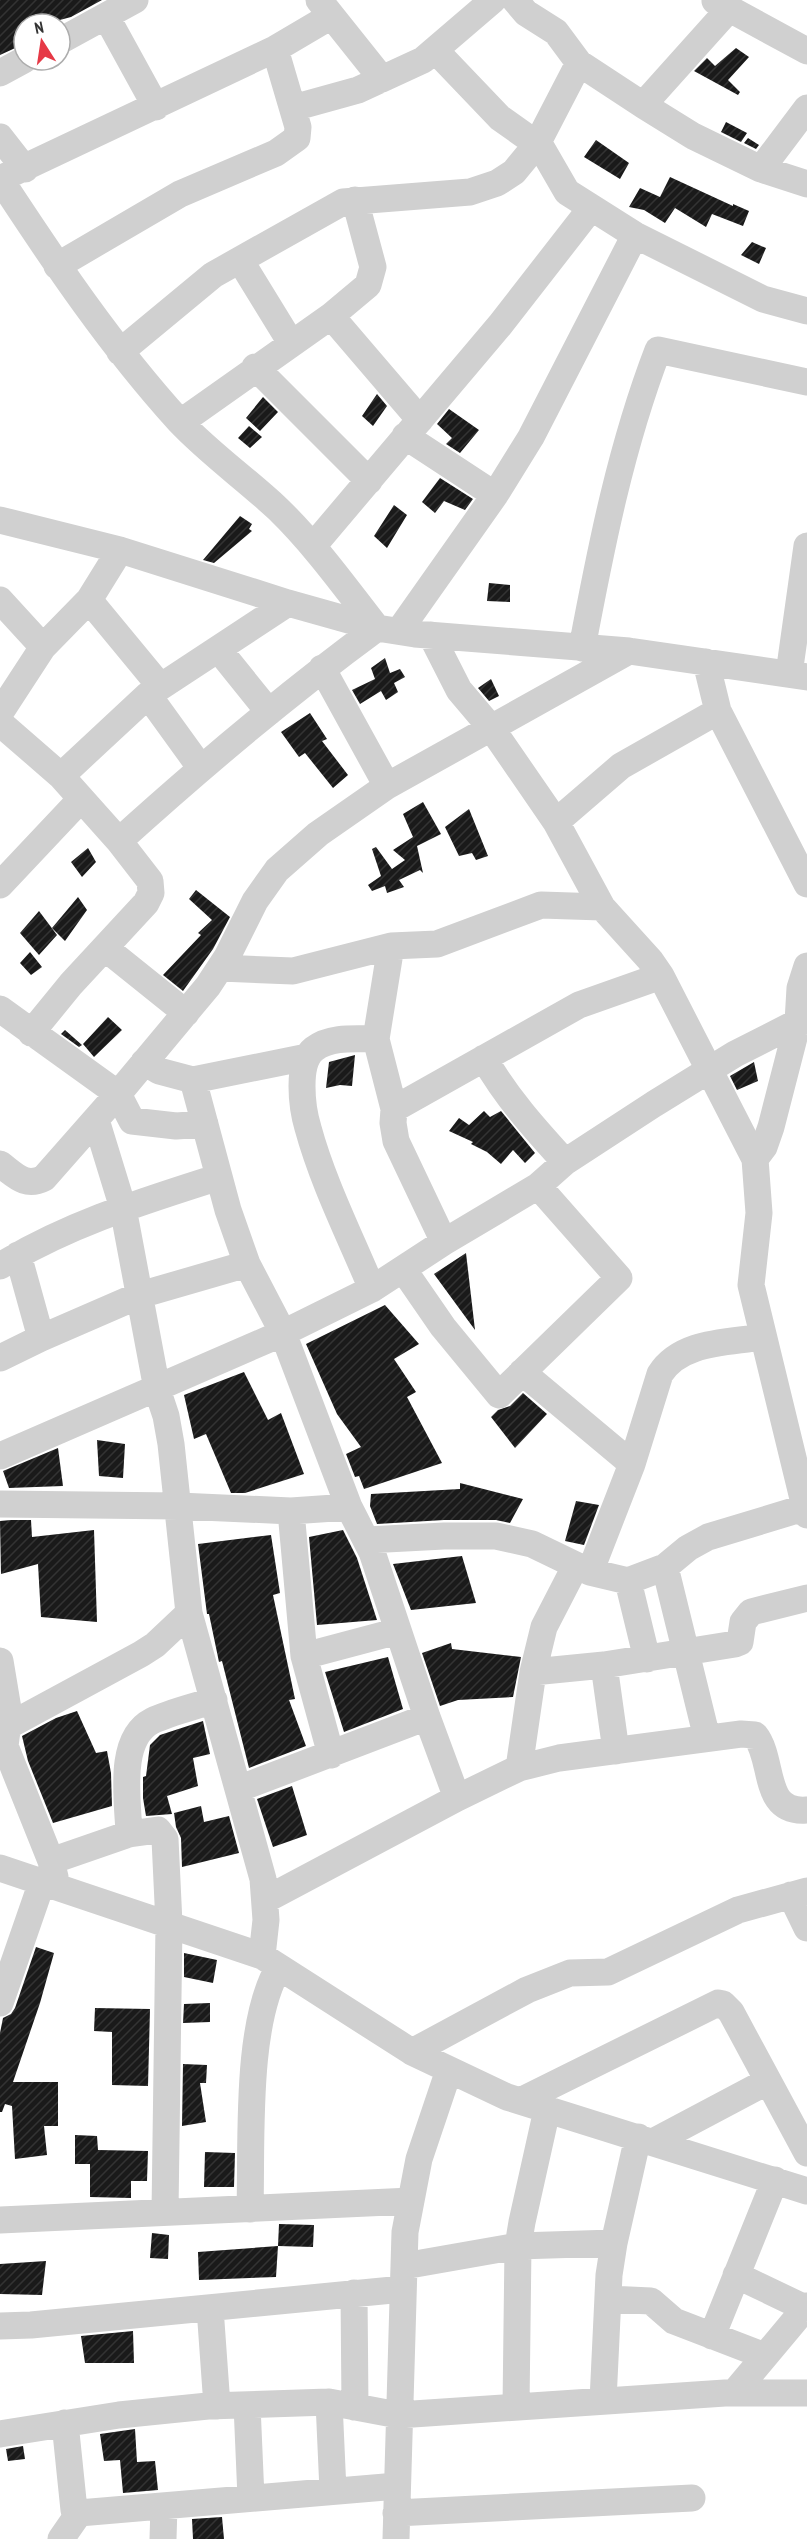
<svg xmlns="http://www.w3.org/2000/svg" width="807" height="2539" font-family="'PT Sans Narrow',sans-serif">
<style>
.building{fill:url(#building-hatch)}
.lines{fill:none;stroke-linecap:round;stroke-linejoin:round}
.minor{stroke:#d0d0d0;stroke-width:27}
</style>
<defs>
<pattern id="building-hatch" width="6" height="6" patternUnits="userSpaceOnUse" patternTransform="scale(1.5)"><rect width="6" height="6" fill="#1a1a1a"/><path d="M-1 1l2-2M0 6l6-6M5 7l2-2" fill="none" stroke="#333"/></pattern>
</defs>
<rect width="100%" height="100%" fill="#fff"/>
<path class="building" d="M0,0H102L71,17L45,24H24V44L0,55Z
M736,48L749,57L728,80L740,92L738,95L694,71L707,58L715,66Z
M726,122L747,133L741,142L721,132Z
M748,138L759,145L756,149L744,143Z
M596,140L629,163L620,179L584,157Z
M670,177L733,206V204L749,211L743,226L712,214L706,227L675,208L665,223L644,210L629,207L640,188L660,197Z
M752,242L766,248L759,264L741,255Z
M377,394L387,406L373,426L362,416Z
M263,397L278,412L260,431L246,418Z
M449,409L479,430L460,453L446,444L452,438L437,424Z
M249,426L262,437L250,448L238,438Z
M440,478L473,499L465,510L444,501L435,513L422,502Z
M394,505L407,515L387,548L374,536Z
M240,516L252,524L249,529L252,531L214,563L203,560Z
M489,583L510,585V602L487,601Z
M385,658L390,673L400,669L405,677L394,683L398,692L386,700L381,691L360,704L352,690L375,679L371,668Z
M491,679L499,696L489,701L478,688Z
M310,713L327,739L322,741L348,775L333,788L305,753L299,757L281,732Z
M423,802L441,834L417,846L423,873L420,870L399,880L404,887L387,893L385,886L372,891L368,885L381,876L372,849L376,847L392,869L405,860L393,850L413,837L403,814Z
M469,809L488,856L476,860L472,853L459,856L445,827Z
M88,848L96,862L82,877L71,862Z
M196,890L230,917L213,949L183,991L163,975L201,935L198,933L212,920L189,899Z
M78,897L87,910L65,941L52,928Z
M39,911L57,935L39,955L20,933Z
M30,952L42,967L31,975L20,963Z
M108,1017L122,1030L94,1057L83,1044Z
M65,1030L82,1045L79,1047L61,1034Z
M355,1055L352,1086L340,1085L326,1088L329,1062Z
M754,1062L758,1081L737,1090L730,1076Z
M484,1111L490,1117L501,1111L535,1153L525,1163L513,1150L501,1164L487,1152L471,1144L473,1142L449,1131L459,1118L469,1125Z
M466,1253L475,1330L434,1274Z
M385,1305L419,1344L394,1359L416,1392L407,1397L442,1463L364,1489L359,1476L355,1477L346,1454L361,1447L337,1414L306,1344Z
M244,1372L268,1420L281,1413L304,1474L245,1493H231L206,1434L194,1439L184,1395Z
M523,1393L547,1414L515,1448L491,1417L498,1410L510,1406Z
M97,1440L125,1444L123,1478L99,1476Z
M58,1448L63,1486L9,1488L3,1471Z
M460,1483L523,1499L510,1523L496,1520H444L377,1524L370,1506L371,1494L460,1489Z
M576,1501L599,1505L584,1545L565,1541Z
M11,1520H31L32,1537L94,1530L97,1622L41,1617L38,1564L1,1574L0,1521Z
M343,1530L357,1558L377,1620L317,1625L309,1537Z
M271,1535L280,1593L273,1595L295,1699L289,1700L306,1746L249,1768L222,1661L219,1662L209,1614H207L198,1544Z
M462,1556L476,1603L411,1610L393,1564Z
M451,1643L452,1649L521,1657L513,1697L458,1700L440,1706L422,1653Z
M388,1657L403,1709L344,1732L325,1672Z
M77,1711L96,1753L107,1751L111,1773L112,1806L53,1823L28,1761L22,1736L56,1718Z
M203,1721L210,1754L193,1758L198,1786L167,1796L172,1814L146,1816L143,1798V1777L146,1776L150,1745L160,1735Z
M292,1786L307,1835L273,1847L257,1799Z
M201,1806L204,1822L229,1816L239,1853L182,1867L181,1838L176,1827L174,1813Z
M36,1947L54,1953L40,2003L13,2082H58V2126H44L47,2155L15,2159L12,2106L5,2104L2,2112H0V2033L3,2018L11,2014L15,2008Z
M184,1953L217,1960L213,1983L184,1977Z
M210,2003V2022L183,2023L184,2004Z
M95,2008L150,2009L148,2086L112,2085V2032L94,2031Z
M183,2064L207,2065L206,2083H200L206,2122L182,2126Z
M75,2135L97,2136L98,2150L148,2151L147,2181H131V2198L90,2197V2164H75Z
M205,2152L235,2153L234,2187H204Z
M279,2224L314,2225L313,2247L278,2246Z
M152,2233L169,2235L168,2259L150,2258Z
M278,2246L276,2277L199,2280L198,2252Z
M46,2261L42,2295L0,2294V2264Z
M133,2331L134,2363H85L81,2336Z
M135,2429L137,2462L155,2461L158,2490L123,2493L120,2460L104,2461L100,2434Z
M23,2446L25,2459L8,2461L6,2449Z
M222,2517L224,2539H193L192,2519Z"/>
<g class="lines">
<path class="minor" d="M319,0L382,79
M515,0L526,13L556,32L579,63L643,105L693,136L761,169L807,184
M715,1L807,51
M106,16L156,107
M60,41L135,0
M435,50L500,118L541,147L567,192L635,235L763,299L807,311
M0,73L24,60
M643,105L730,8
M293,108L358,90L423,60L493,0
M0,137L25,169
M761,169L807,108
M0,179C55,263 111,346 179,421C209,453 246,479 278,509C315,545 345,587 377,628C287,694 202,766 119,841
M0,179L275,49L331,16
M240,260L291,343
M57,266L180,194L276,153L297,138L298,127L275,49
M331,316L420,420
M120,352L213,275L343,202L470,192L497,183L514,172L537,144L579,63
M255,367L369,481
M181,422L331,316L368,285L373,267L355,200
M405,436L495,495
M0,520L120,550L288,603L377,628L415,634L629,651L807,677
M314,545L500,325L591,208
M0,600L43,647
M89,600L160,686
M399,631L495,495L531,437L635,235
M431,635L459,690L492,729L556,822L602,907L650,960L661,976L755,1159L759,1213L751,1285L807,1515
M582,648C601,547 621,446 658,350L807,382
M219,650L269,712
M706,662L718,711L807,884
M322,668L387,786
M789,674L807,546
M148,695L200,767
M0,713L43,647L89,600L120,550
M0,723L61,776L119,841L150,881L151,893L146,903L71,984L31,1033
M61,776L148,695L288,603
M556,822L621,766L718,711
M0,885L81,799
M391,946L376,1039L394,1109L393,1123L396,1141L444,1242
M105,948L186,1013
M220,968L293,971L391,946L437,944L541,905L602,907
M0,1009L118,1094L132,1121L176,1126L205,1124
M484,1058C506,1097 535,1129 565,1162
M144,1062L159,1071L193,1080L307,1057
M193,1080L228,1210L247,1264L283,1333L349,1507L372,1552L427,1717L457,1798
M394,1109L579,1005L661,976
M96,1120L123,1208L157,1389L166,1416L171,1444L189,1613L263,1879L266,1920L262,1956
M755,1159L764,1147L771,1127L798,1022L800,988L807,966
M0,1164C15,1175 25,1188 44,1178L118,1094L208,986L227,957L255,901L277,870L318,834L387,786L629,651
M18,1255L41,1338
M0,1266C68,1224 144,1201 219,1177
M403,1269L443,1327L499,1395L619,1278L538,1186
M372,1289C350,1236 323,1183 308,1128C302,1108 296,1063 314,1049C331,1036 356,1039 376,1039
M0,1358L41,1338L140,1295L247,1264
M522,1372L632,1464L660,1374C681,1341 727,1343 762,1337
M0,1456L283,1333L372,1289L444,1242L538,1186L565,1162L654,1104L735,1054L798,1022L807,1021
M0,1504L179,1506L291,1511L349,1507
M291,1511L304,1656L331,1755
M367,1540L444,1536H496L532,1544L590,1572L628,1581L665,1567L688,1548L708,1537L807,1507
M665,1567L707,1738
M590,1572L632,1464
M628,1581L647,1659
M304,1656L398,1631
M0,1661L9,1715L5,1746L51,1861L55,1877
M604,1665L616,1751
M533,1672L604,1665L735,1644L740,1642L743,1622L751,1612L807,1598
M8,1726L141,1654L155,1645L189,1613
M519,1768L533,1672L544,1627L576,1565
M238,1789L427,1717
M129,1834C128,1801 117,1739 152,1721C171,1712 194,1707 214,1700
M51,1861L129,1834L158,1830L165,1839L169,1924L165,2212
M0,1868L262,1956L412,2052L507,2097L807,2191
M791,1895L807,1928
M265,1900L457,1798L519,1768L559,1758L741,1734L755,1735C775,1760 761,1814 807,1810
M0,2003L42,1882
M412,2052L527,1990L570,1973L608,1972L738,1910L807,1891
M520,2101L718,2003L723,2004L731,2012L807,2153
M653,2142L768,2081
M250,2209C252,2142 245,2023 279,1967
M0,2220L411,2201
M404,2266L518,2246L614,2243
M736,2275L805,2308
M354,2293L355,2407
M608,2299L651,2301L674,2321L765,2356
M210,2308L217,2406
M0,2326L31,2325L403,2289
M712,2336L775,2180
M734,2393L807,2306
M603,2401L609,2275L614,2243L638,2137
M329,2402L333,2491
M247,2405L251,2498
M516,2407L518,2246L522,2222L547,2110
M65,2423L74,2510L79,2513L397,2486
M0,2434L119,2415L208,2406L329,2402L398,2415L725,2393H807
M396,2513L692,2498
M61,2539L79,2513
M163,2539L164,2506
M396,2539L405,2232L419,2159L449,2070"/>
</g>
<g transform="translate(42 42) rotate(348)"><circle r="28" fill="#ffffff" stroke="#adadad" stroke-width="1.5"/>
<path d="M0-4.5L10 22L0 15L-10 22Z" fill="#e63946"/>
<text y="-9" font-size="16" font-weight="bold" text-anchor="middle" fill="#333333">N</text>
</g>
</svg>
